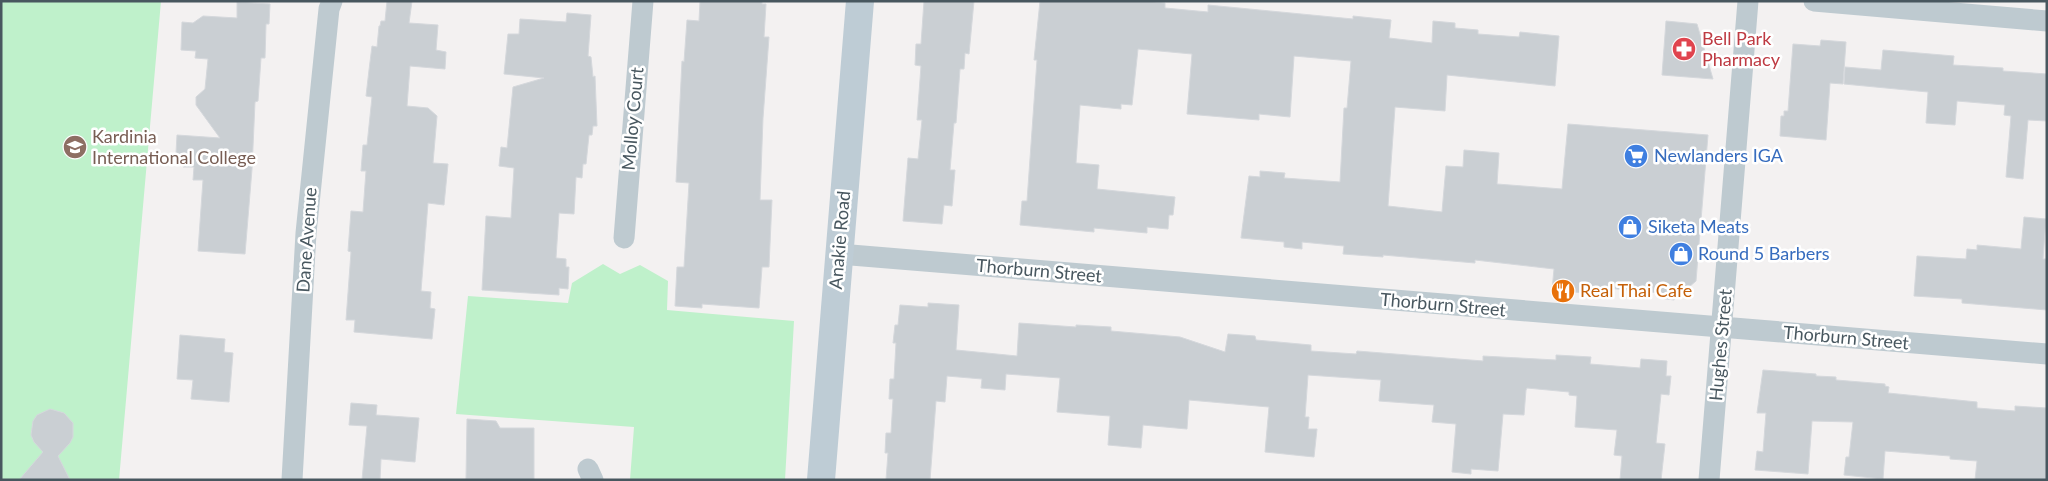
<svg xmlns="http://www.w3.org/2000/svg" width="2048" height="481" font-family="Lato,sans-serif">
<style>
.green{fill:#bff1cb}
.building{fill:#cacfd3;stroke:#d5d8dc}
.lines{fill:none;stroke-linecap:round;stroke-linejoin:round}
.minor{stroke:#becad0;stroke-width:21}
.secondary{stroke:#beccd5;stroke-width:28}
.labels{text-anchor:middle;stroke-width:5;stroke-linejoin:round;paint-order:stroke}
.health-label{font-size:18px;fill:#be3a42;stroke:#fff;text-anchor:start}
.street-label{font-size:18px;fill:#48575f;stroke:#fff}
.education-label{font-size:18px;fill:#785e54;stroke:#fff;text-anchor:start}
.shop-label{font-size:18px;fill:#366cbe;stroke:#fff;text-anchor:start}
.food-label{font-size:18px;fill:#c56008;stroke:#fff;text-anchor:start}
</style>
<rect width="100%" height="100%" fill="#f3f1f1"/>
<path class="green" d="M1,1H161L119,480H1Z
M603,264L620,274L640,265L668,281L667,310L794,321L785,480H630L634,427L456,414L468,296L568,303L572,283Z"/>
<path class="building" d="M387,1H412L409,23L438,25L436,50L446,52L445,69L410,66L407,106L428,108L437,116L433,163L448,164L444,205L428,203L421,291L431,292L430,308L435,309L432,339L354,332L355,320H346L351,252L348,251L351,211L363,212L366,171H361L363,145H367L372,97L366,96L369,70L372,46L377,47L379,26H380L381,21H385Z
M700,1H762V4H766L764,37H769L763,118L760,200H772L769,267H762L759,308L702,304V308L675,306L677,267H684L689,183L676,182L682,61L684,62L687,20L699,21Z
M924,1H974L969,54L965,53L964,69H960L956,123H954L950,170H955L952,206L944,205L942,224L903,221L908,158L918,159L922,120H917L921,66L915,65L916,44H921Z
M1040,1H1144L1165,3V8L1208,12V5L1353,19V16L1391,20L1389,38L1432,43L1433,21L1455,23V28L1478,30V34L1519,37L1520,32L1559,36L1555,86L1447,75L1445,111L1395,107L1388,206L1442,212L1446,166L1463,167L1464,150L1499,153L1497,184L1562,189L1568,124L1708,135L1696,281L1674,300L1660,298V293L1596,287L1595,294L1563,291L1552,290L1554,269L1475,260V263L1383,255V257L1343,254L1344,246L1302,242V249L1284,247V242L1241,238L1249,176L1260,177V171L1285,173L1284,178L1340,182L1344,108H1347L1351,61L1294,56L1290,117L1259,114V120L1187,114L1192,54L1138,49L1132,105L1121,104V109L1080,105L1076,163L1099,165L1097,189L1175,197L1173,215H1169L1168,229L1147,227V233L1094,228V232L1020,225L1022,201H1027L1037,60H1034Z
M237,2L270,4L269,24H266L265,58H261L258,101L255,102L252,169L245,254L198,251L203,180H193L194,167H183L184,154L176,153L177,135L220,138L196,105V97L205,89L208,59L195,58L196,51L181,50L182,22L193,23L203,16L237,18Z
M567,13L591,15L588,56L591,57L593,77L595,76L597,126H593L592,135H589L586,164H583L582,178L576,177L574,214L559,213L556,258L566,259V267H569L568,289L559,288V295L482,290L486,216L511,218L514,168L499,166L501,147L507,148L513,87L544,78L504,74L508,34H519L520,19L566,22Z
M1666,21L1697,24L1713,79L1662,75Z
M1821,40L1846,42L1843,84L1830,83L1826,140L1780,136L1781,116H1784V111H1788L1793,44L1820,46Z
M1883,50L1954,56L1953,65L2003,68V71L2047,74V121L2028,120L2023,179L2006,177L2011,116L2004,115L2005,105L1957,101L1955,125L1926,123L1928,92L1844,84L1845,67L1881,70Z
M2024,217L2046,219L2043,259H2047V310L1962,303V299L1914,296L1917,256L1966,259L1967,249L1977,250V245L2021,249Z
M928,303L959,305L956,350L1017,356L1019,323L1076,327V325L1111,327V331L1180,337L1225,352L1228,334L1255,336L1256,340L1311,345V351L1356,354L1357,351L1483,361V356L1556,360V355L1591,357L1590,364L1640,368L1641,359L1667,361L1666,376H1671L1669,395L1661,394L1656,443L1665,444L1661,480H1620L1622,456L1614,455L1617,430L1575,427L1577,396L1569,395V392L1527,388L1526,390L1524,415L1503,414L1498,471L1471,469V474L1452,472L1456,424L1432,422L1434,405L1379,401L1381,380L1308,375L1305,417H1309L1308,429H1317L1314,457L1265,452L1269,407L1189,400L1187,429L1143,425L1141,448L1108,445L1110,416L1057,412L1060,378L1006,374L1005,390L981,388L982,379L947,376L945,402L936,401L930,480H886L888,453H885L886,433H891L893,399H889L890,379H894L896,343H893L895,325H898L900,305L928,307Z
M180,335L225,339L224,352L233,353L229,402L191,399L193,380L177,379Z
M1763,370L1816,374V376L1836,377V380L1885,384V386L1889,387L1888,393L1977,402V408L2015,411V406L2047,408V480H1975L1977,461L1950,459V456L1885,451L1883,479L1844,475L1846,457H1849L1853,422L1812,421L1808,474L1755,470L1757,451L1763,452L1766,413H1757Z
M351,403L377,405L376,415L419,418L415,462L381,459L380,480H362L367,426L349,425Z
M50,409L64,413L73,423V437L70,443L58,456L70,480H19L43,452L34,442L31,435L33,421L37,415Z
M467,419L496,421L500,428H534V480L466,479Z"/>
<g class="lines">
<path class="minor" d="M1814,1L2047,21
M624,238L643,1
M839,254L2047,354
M588,469L593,480
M292,480L306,233L329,9L332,1
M1709,480L1748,1"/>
<path class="secondary" d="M821,480L860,1"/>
</g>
<defs>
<g id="pharmacy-disc" transform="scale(1.25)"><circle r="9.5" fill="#e0444e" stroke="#fff"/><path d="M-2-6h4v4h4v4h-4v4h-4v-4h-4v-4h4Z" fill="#fff"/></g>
<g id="school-disc" transform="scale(1.25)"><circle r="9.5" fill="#8d6e63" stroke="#fff"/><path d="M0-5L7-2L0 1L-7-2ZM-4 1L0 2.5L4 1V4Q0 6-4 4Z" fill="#fff"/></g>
<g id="supermarket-disc" transform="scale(1.25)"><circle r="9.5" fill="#3f7fe0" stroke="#fff"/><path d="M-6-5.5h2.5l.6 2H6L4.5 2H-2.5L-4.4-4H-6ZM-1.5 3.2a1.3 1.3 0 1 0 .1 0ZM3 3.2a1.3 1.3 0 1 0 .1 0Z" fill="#fff"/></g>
<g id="shop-disc" transform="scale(1.25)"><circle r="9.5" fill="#3f7fe0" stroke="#fff"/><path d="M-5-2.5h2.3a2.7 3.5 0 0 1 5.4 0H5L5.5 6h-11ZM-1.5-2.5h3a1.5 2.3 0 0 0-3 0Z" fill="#fff"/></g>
<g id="restaurant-disc" transform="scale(1.25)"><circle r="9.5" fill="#e8710a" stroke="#fff"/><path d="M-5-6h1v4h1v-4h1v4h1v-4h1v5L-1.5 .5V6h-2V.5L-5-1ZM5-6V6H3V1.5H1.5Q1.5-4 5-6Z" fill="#fff"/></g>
</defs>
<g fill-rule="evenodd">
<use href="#pharmacy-disc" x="1684" y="49"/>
<use href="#school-disc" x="75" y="147"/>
<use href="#supermarket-disc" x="1636" y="156"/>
<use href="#shop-disc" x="1630" y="227"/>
<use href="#shop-disc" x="1681" y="254"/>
<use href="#restaurant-disc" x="1563" y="291"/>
</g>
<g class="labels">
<g class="health-label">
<text x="1702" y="45">Bell Park<tspan x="1702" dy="21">Pharmacy</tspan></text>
</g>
<g class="street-label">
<text transform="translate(633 119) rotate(-85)" y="6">Molloy Court</text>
<text transform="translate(307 240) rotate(-86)" y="6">Dane Avenue</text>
<text transform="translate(840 240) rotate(-85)" y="6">Anakie Road</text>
<text transform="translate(1039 271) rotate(5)" y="6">Thorburn Street</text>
<text transform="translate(1443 305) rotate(5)" y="6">Thorburn Street</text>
<text transform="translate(1846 338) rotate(5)" y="6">Thorburn Street</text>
<text transform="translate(1721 345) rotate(-85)" y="6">Hughes Street</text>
</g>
<g class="education-label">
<text x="92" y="143">Kardinia<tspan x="92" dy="21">International College</tspan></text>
</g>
<g class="shop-label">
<text x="1654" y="162">Newlanders IGA</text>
<text x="1648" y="233">Siketa Meats</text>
<text x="1698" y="260">Round 5 Barbers</text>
</g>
<g class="food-label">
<text x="1580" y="297">Real Thai Cafe</text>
</g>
</g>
<rect width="2048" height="481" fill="none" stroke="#48575f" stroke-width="5"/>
</svg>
